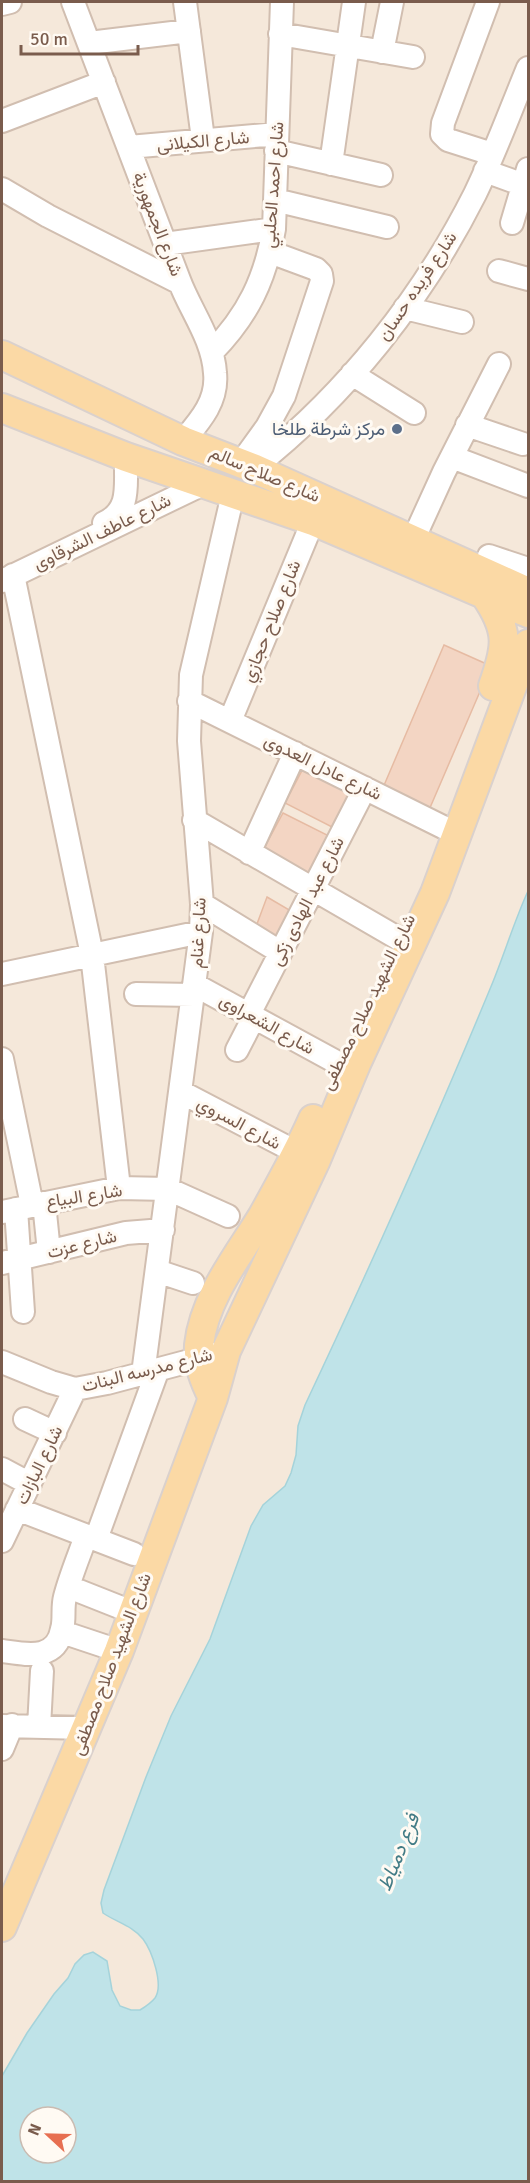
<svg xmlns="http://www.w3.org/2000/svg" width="530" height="2183" font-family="Signika,Vazirmatn,sans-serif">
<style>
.residential{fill:#f5e8da;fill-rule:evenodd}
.water{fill:#bfe3e8;stroke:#a5d3da;stroke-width:1.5;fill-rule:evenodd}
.building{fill:#f3d5c3;stroke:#e6bba3;stroke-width:1.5}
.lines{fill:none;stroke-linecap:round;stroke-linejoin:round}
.minor-casing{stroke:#d1beb0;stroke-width:26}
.major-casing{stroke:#dad1cd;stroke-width:32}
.minor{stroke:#fff;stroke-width:22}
.major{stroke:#fbd9a5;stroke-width:28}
.service-dot{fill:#5c6f8a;stroke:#fffaf3;stroke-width:2}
.labels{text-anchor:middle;stroke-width:6;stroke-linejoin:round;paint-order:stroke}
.street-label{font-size:18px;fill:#7a5c4d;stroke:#fffaf3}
.service-label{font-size:18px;fill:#4e5e75;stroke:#fffaf3;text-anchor:end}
.water-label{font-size:20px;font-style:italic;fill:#437c86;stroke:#fffaf3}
</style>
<rect width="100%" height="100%" fill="#fdf6ec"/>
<path class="residential" d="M2,2H528V2181L2,2182ZM30,2117H66V2153H30Z"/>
<path class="water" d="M528,891V2181H2V2076L27,2033L54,1994L68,1978L75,1964L84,1955L93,1952L107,1961L112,1990L120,2006L131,2010H140C145,2007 151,2003 155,1998C164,1985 152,1951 143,1939C133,1926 116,1922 103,1913L101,1903L104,1890L146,1777L171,1716L210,1639L251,1526L263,1505L285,1486L291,1473L296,1455L298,1426L305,1405C370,1267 432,1129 490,989C504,956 513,924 528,891ZM30,2117H66V2153H30Z"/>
<path class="building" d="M444,645L491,666L429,810L382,790Z
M306,763L353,787L332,827L285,803Z
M283,813L329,836L306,878L262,852Z
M267,897L291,911L274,944L254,932Z"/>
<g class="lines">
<g class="minor-casing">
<path id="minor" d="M73,2C109,94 143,187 179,280C190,310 213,339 215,373C218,401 200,421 183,441
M185,2L203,139
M488,2L443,123L442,134L448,140L492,154
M2,4L10,2
M280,34L413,57
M89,43L189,31
M382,52L392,2
M2,121L104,82
M129,147L277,134
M276,151L381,175
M331,164L354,2
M485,171L524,185
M2,189L48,216L180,283
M275,200L387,227
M512,223L528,169
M165,244L274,229
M499,271L528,279
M405,308L462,322
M212,352C248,315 265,280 274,229L282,2
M352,374L414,413
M467,425L523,444
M452,457L528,486
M241,463L267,427L284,396L322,281L321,274L316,269L270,252
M253,468C346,395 422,299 475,194C495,153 511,109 528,68
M104,523C132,510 125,484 126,457
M413,540L444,472L499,364
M489,556L528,569
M13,575L92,955L119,1188
M2,581L203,484
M189,701L457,834
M230,721L313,521
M194,820L401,940
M249,853L295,753
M202,904L280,952
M2,974L201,932
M195,985L338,1063
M136,994L194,995
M249,1014L365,788
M237,1050L254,1017
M2,1059L32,1205
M181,1092L298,1153
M44,1203L49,1252
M16,1209L23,1312
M2,1212L119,1188L168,1189L228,1216
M2,1263L126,1233L163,1230
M157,1271L193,1283
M2,1362L51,1382L75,1389L107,1383L216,1354
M143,1374L201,932L202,904L189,741L191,675L233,494
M25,1419L55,1433
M2,1469L30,1484
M17,1509L134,1554
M96,1539L158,1369
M2,1541L75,1389
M79,1591L132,1612
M62,1632L119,1651
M2,1651C25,1654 56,1662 62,1629C65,1619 62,1608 65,1597C70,1577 79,1556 86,1536
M2,1726L87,1728
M39,1727L42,1671
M2,1749L12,1725"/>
</g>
<g class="major-casing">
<path id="major" d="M2,355L183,441L253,468L528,592
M2,408L126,457L313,521L528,613
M485,595C510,631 507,647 493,686
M213,1398C204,1380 198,1365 199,1345C204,1298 238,1256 262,1217C280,1185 298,1153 313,1119
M2,1927L119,1651L213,1398L226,1351L315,1162L356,1064L435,893L528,644"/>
</g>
<use href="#minor" class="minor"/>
<use href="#major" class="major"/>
</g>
<circle class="service-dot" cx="397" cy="429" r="6"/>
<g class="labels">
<g class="street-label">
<text transform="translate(203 141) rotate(-5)" y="6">شارع الكيلانى</text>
<text transform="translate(273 185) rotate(-86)" y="6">شارع احمد الحلبي</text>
<text transform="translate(158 224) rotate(69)" y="6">شارع الجمهورية</text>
<text transform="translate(417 286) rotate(-56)" y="6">شارع فريده حسان</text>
<text transform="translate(265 474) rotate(23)" y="6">شارع صلاح سالم</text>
<text transform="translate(102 532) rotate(-26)" y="6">شارع عاطف الشرقاوى</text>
<text transform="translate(271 621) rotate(-68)" y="6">شارع صلاح حجازي</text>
<text transform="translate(323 767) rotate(26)" y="6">شارع عادل العدوى</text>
<text transform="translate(307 901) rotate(-63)" y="6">شارع عبد الهادى زكى</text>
<text transform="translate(198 933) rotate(-87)" y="6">شارع غنام</text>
<text transform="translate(368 1002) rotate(-64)" y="6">شارع الشهيد صلاح مصطفى</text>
<text transform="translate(267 1024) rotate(29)" y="6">شارع الشعراوى</text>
<text transform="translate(239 1123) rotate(28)" y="6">شارع السروي</text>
<text transform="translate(84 1196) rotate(-9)" y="6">شارع البياع</text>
<text transform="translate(82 1244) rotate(-14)" y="6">شارع عزت</text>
<text transform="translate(147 1370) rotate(-14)" y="6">شارع مدرسه البنات</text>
<text transform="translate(39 1465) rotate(-64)" y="6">شارع البازات</text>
<text transform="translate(111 1664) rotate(-69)" y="6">شارع الشهيد صلاح مصطفى</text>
</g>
<g class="service-label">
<text x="385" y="435">مركز شرطة طلخا</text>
</g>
<g class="water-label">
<text transform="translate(398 1852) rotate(-68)" y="7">فرع دمياط</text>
</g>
</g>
<rect width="530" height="2183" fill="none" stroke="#7a5c4d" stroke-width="6"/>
<g transform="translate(48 2135) rotate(292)"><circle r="28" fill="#fffaf3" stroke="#cabbb1" stroke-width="1.5"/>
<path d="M0-4.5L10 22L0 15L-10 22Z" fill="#e76f51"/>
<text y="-9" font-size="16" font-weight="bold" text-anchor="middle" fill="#7a5c4d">N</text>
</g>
<path d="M21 45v9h117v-9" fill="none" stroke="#7a5c4d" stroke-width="3"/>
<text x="30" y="45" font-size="18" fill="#7a5c4d" stroke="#fffaf3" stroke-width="4.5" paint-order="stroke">50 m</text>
</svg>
